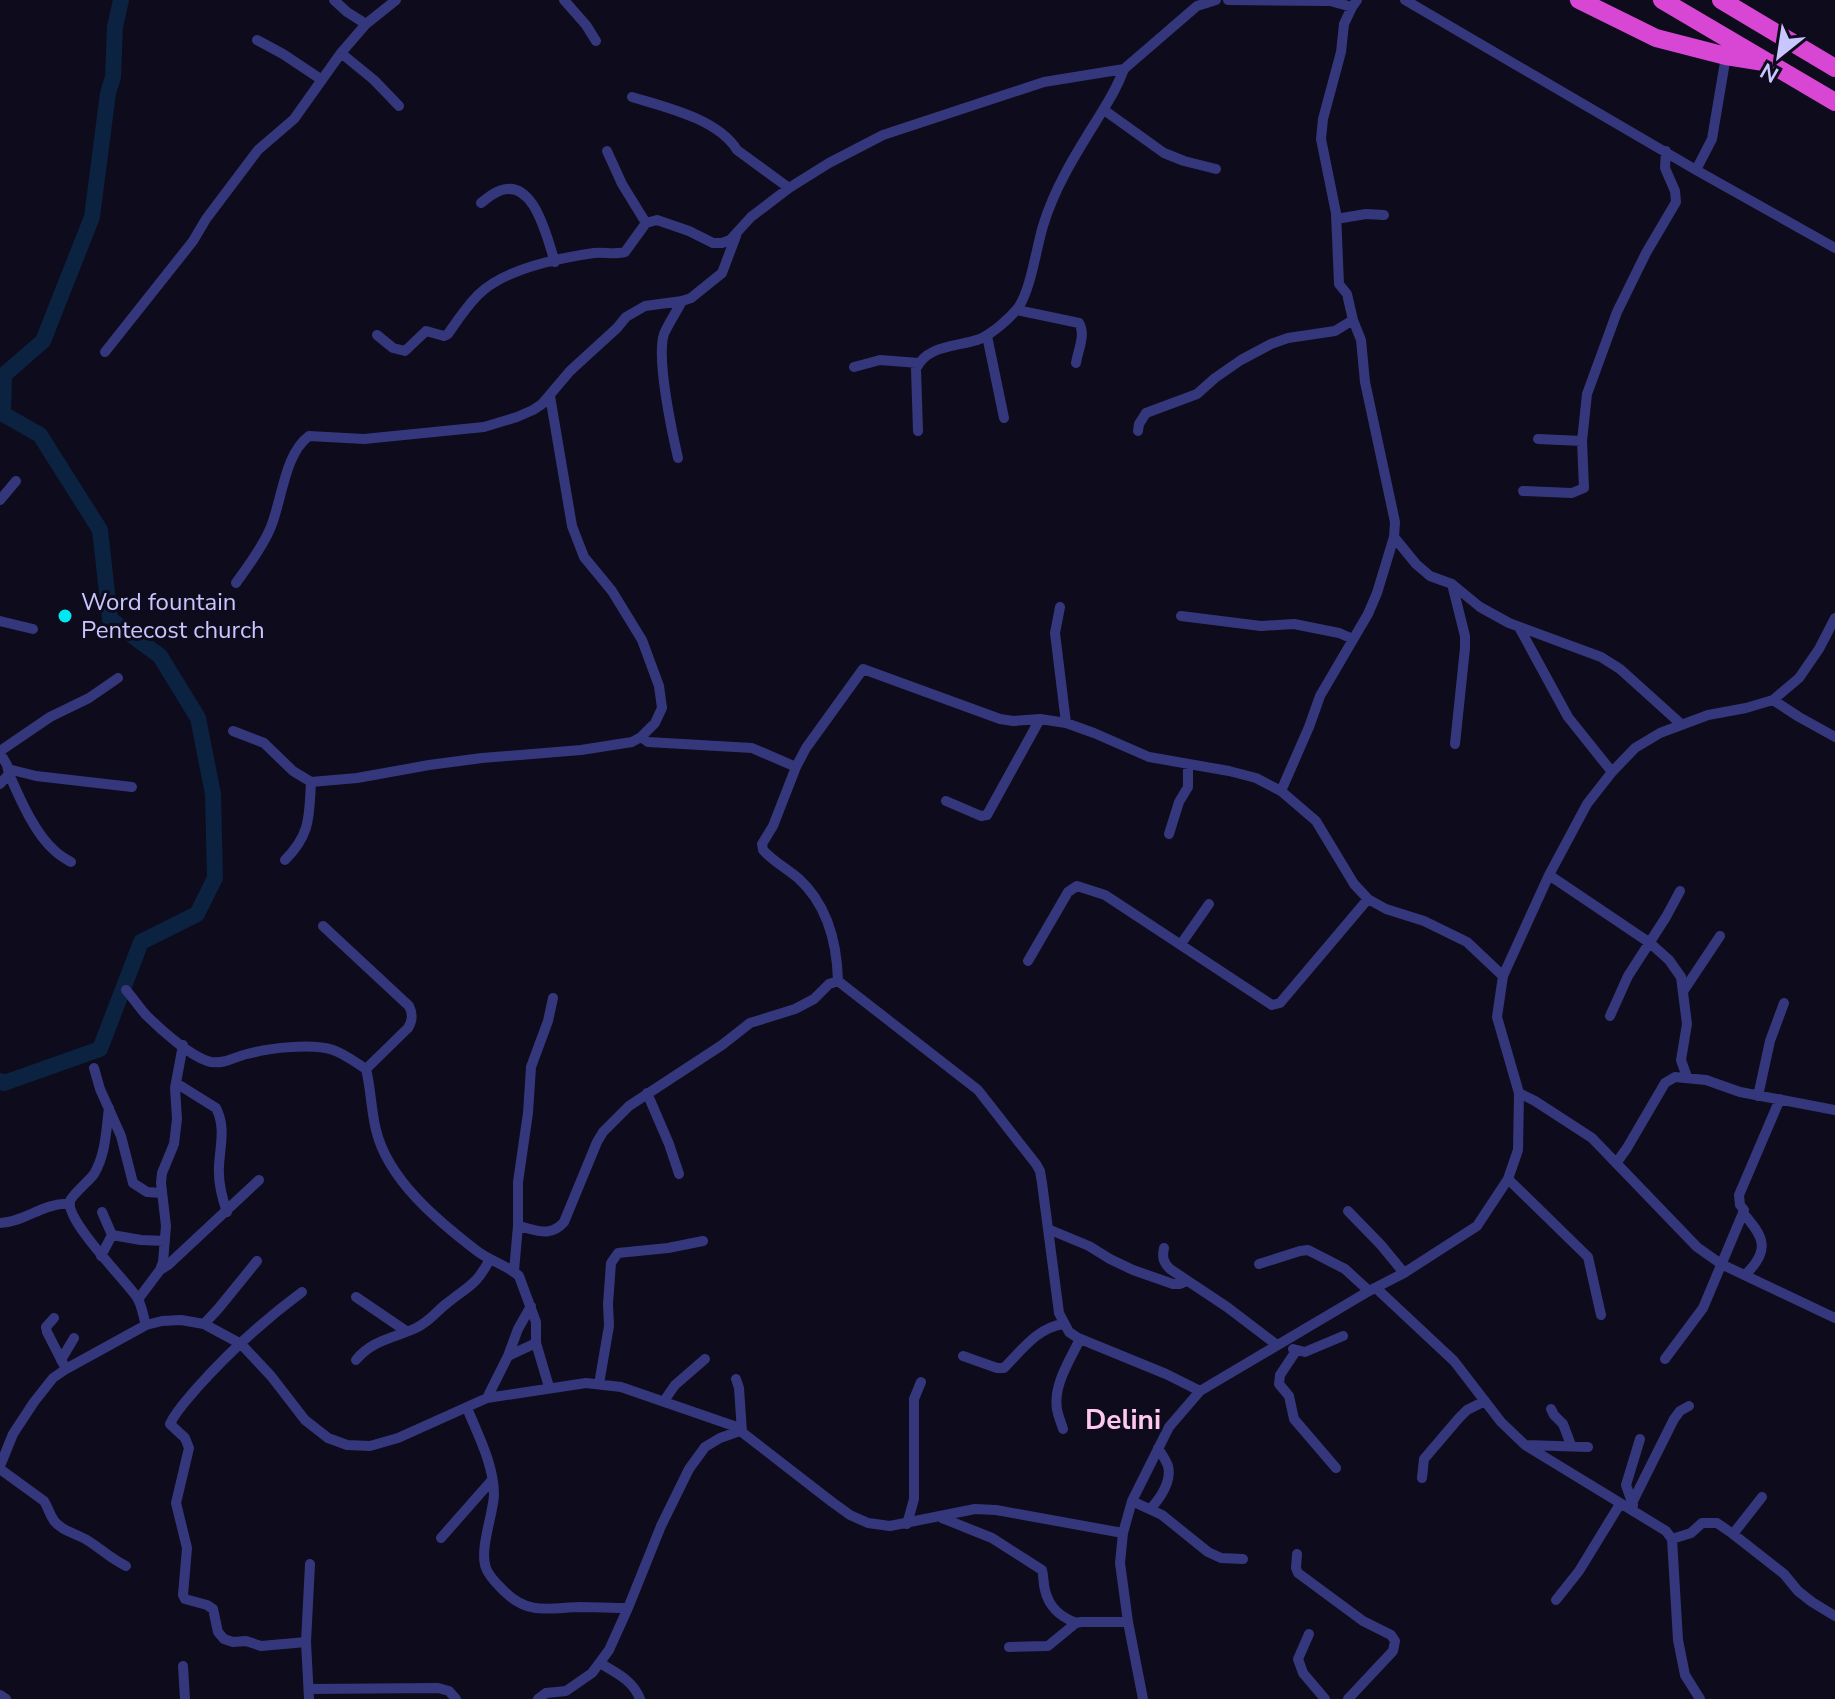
<svg xmlns="http://www.w3.org/2000/svg" width="1835" height="1699" font-family="'Nunito Sans',sans-serif">
<style>
.lines{fill:none;stroke-linecap:round;stroke-linejoin:round}
.river{stroke:#0b2240;stroke-width:16}
.minor{stroke:#35377c;stroke-width:10}
.trunk{stroke:#d847d4;stroke-width:18}
.poi-dot{fill:#00e8f1;stroke:#0d0b1c;stroke-width:3}
.labels{text-anchor:middle;stroke-width:6;stroke-linejoin:round;paint-order:stroke}
.poi-label{font-size:24px;fill:#c9c6ff;stroke:#0d0b1c;text-anchor:start}
.quarter-label{font-size:28px;font-weight:bold;fill:#ffc8ee;stroke:#0d0b1c}
</style>
<rect width="100%" height="100%" fill="#0d0b1c"/>
<g class="lines">
<path class="river" d="M0,1081L4,1083L100,1049L141,942L197,914L215,878L213,794L198,718L160,656L110,619L100,530L40,435L3,414L4,375L43,341L92,217L108,93L113,77L115,27L121,0"/>
<path class="minor" d="M334,0L347,12L366,24
M564,0L586,25L596,41
M1228,0L1330,1L1352,7
M1405,0L1696,170L1835,248
M257,40L283,54L322,80
M341,53L374,80L399,106
M632,97C665,107 718,119 737,150L789,188
M1104,110L1164,153L1184,161L1216,169
M607,151L622,184L646,223
M1696,170L1712,139L1726,56
M481,203C486,199 492,194 497,192C534,174 547,239 555,262
M1336,219L1366,214L1384,215
M1017,310L1079,323C1086,335 1078,350 1076,363
M377,335L393,348L405,351L426,331L444,336L448,334C457,321 466,307 478,295C504,269 559,258 594,253C605,252 615,255 625,252L646,223L657,220L689,231L713,243H722L730,240L751,217L789,188L829,163L883,135L1044,82L1124,69L1197,6L1216,0
M987,336L1004,418
M105,352L193,241L206,219L258,150L294,119L341,53L366,24L396,0
M854,367L880,360L919,363
M918,431L916,369C927,344 959,347 980,339C993,333 1009,319 1018,308C1031,289 1036,249 1043,226C1054,189 1075,155 1095,123C1107,103 1116,91 1124,69
M1138,431L1139,424L1146,413L1197,394L1215,378L1241,360L1271,344L1288,338L1335,331L1353,320
M1538,439L1582,441
M678,458C672,432 656,358 664,334C668,324 677,311 682,301
M1523,491L1572,493L1584,488L1582,441L1587,394L1617,312L1646,253L1676,202L1675,191L1665,168L1666,151
M0,500L16,481
M1394,537L1416,564L1430,576L1452,584L1480,607L1509,623L1601,657L1620,669L1681,724
M236,583C248,566 262,548 270,529C282,502 284,454 309,436L364,439L484,427L517,417L533,410L542,404L570,371L617,328L626,317L645,306L682,301L691,298L722,273L736,236
M1452,584L1465,636V648L1455,744
M1060,607L1055,633L1066,723
M1181,616L1261,626L1294,624L1339,633L1353,639
M0,621L33,629
M1519,627L1568,717L1612,772
M1773,700L1799,717L1835,737
M233,731L264,743L293,771L311,782L357,778L429,765L482,758L581,750L632,742L641,737L655,723L662,708L659,686L642,640L612,591L584,557L572,526L550,396
M641,737L648,742L752,748L796,767
M0,751L50,717L89,698L118,678
M0,753L7,765L9,774L0,784
M8,769L36,776L132,787
M9,774C20,799 35,834 55,851C60,856 66,859 71,862
M1281,791L1309,727L1320,696L1368,614L1377,593L1394,537L1395,522L1365,382L1361,340L1353,320L1347,294L1339,284L1336,213L1321,139L1323,119L1341,52L1344,24L1352,7L1357,0
M946,801L981,816L987,815L1040,719
M1169,834L1179,802L1188,787V764
M285,860C311,834 309,816 311,782
M1549,875L1650,943L1669,960L1681,977L1687,1024L1681,1060L1687,1077
M323,926L409,1006C413,1014 413,1020 408,1028L366,1069
M1181,944L1209,904
M1028,961L1068,892L1077,886L1105,895L1272,1005L1280,1003L1368,899
M838,981C837,943 827,904 798,878C786,868 773,861 763,850L762,844L773,826L796,767L806,748L863,669L1000,719L1013,721L1040,719L1066,723L1094,733L1149,757L1229,771L1256,778L1281,791L1316,821L1354,884L1368,899L1386,909L1424,921L1467,942L1503,976
M126,990C133,998 139,1007 146,1015C160,1029 192,1058 211,1062C225,1064 234,1057 247,1054C269,1048 312,1043 333,1050C345,1054 356,1063 366,1069C371,1089 371,1110 376,1130C388,1180 438,1221 477,1251C490,1261 507,1265 519,1276L536,1322V1343L549,1387
M1684,990L1720,936
M1610,1016L1628,976L1666,917L1680,891
M94,1068L100,1089L121,1136L133,1183L147,1192L162,1193
M176,1083L216,1108C226,1127 220,1146 219,1166C218,1181 222,1198 227,1212
M647,1093L669,1144L679,1174
M1519,1093L1535,1101L1592,1138L1697,1247L1721,1264L1835,1318
M1758,1096L1770,1041L1784,1003
M109,1108C106,1130 106,1154 94,1174C89,1181 72,1195 70,1201C65,1220 125,1280 136,1296C142,1304 143,1316 146,1325
M1617,1162L1627,1148L1665,1083L1675,1077L1706,1080L1740,1092L1835,1110
M1508,1179L1588,1257L1601,1315
M1348,1211L1381,1245L1404,1273
M1743,1213C1764,1237 1771,1250 1745,1275
M0,1223C25,1222 44,1202 70,1204
M518,1226C537,1230 550,1238 564,1222L597,1142L603,1132L629,1106L722,1045L750,1023L795,1009L814,999L829,984L838,981L978,1090L1036,1164L1040,1171L1042,1183L1059,1313L1069,1332L1078,1338L1166,1374L1200,1391
M1048,1229L1089,1246L1110,1259L1133,1270L1173,1284H1180L1187,1281
M112,1235L141,1240L165,1241
M1164,1248C1162,1257 1163,1262 1170,1269L1227,1307L1277,1345
M101,1256L112,1235L102,1212
M1259,1264L1300,1251L1308,1250L1345,1269L1369,1291
M160,1270L168,1265L259,1180
M514,1271L518,1226V1182L528,1113L531,1067L548,1021L553,998
M1376,1288L1454,1361L1501,1422L1525,1445L1666,1531L1672,1539L1678,1640L1685,1675L1700,1699
M302,1292C263,1321 228,1353 196,1389C187,1400 176,1411 170,1424L185,1438L189,1448L176,1503L187,1548L183,1595L185,1599L207,1605L213,1609L218,1632L224,1639L233,1642L246,1641L261,1646L306,1642
M356,1297L406,1331
M139,1298L160,1270L163,1262L166,1226L161,1183L162,1173L174,1144L177,1119L175,1088L183,1045
M54,1318L46,1327L47,1332L66,1369
M204,1324L218,1309L257,1261
M1293,1349L1305,1352L1343,1336
M1296,1351L1280,1375L1279,1384L1289,1396L1294,1419L1336,1468
M508,1356L536,1343
M963,1356L997,1368H1004C1022,1350 1037,1328 1063,1324
M1665,1359L1703,1308L1743,1213L1744,1210L1740,1205L1739,1195L1780,1099
M61,1360L74,1338
M356,1360C372,1340 394,1338 416,1328C429,1322 436,1312 446,1304C468,1286 476,1286 490,1259
M736,1379L739,1388L742,1432
M599,1384L609,1326L608,1304L611,1263L618,1253L668,1248L703,1241
M487,1398L508,1356L518,1329L531,1306
M664,1401L675,1385L705,1359
M467,1408C478,1435 494,1465 494,1495C493,1515 479,1550 486,1568C489,1577 498,1585 505,1592C529,1615 549,1608 579,1607C595,1607 612,1608 628,1608
M1551,1409L1554,1415L1563,1424L1571,1445
M1063,1429C1061,1422 1058,1416 1057,1409C1053,1385 1070,1360 1080,1339
M1526,1445L1588,1447
M0,1466L13,1434L34,1402L53,1378L66,1369L146,1325L162,1321L181,1320L204,1324L241,1344L271,1376L305,1420L328,1438L347,1445L370,1446L398,1438L487,1398L586,1383L621,1387L734,1426L832,1502L850,1515L868,1523L890,1526L975,1509L996,1510L1123,1533
M0,1469L44,1501C48,1507 49,1513 53,1519C59,1530 77,1534 87,1540C100,1548 111,1559 126,1566
M1422,1478L1424,1459L1459,1418L1467,1410L1485,1401
M1132,1501L1162,1515L1208,1552L1221,1558L1243,1559
M1632,1503L1674,1419L1680,1411L1689,1406
M1633,1505L1626,1485L1640,1439
M1150,1509C1160,1499 1172,1481 1168,1466C1166,1460 1161,1453 1158,1448
M942,1518L992,1538L1042,1570C1044,1577 1043,1583 1045,1590C1049,1608 1061,1617 1076,1623
M907,1524L914,1499V1399L921,1382
M1733,1534L1762,1497
M441,1538L492,1480
M1672,1539L1691,1533L1702,1523H1717L1733,1534L1784,1574L1798,1591L1812,1602L1835,1616
M1297,1554L1296,1568L1298,1573L1363,1621L1391,1635L1395,1641L1393,1651L1348,1699
M1556,1600L1579,1571L1620,1504
M1309,1634L1298,1659L1303,1673L1325,1699
M1009,1647L1048,1646L1076,1623L1081,1622H1128
M600,1663C616,1673 633,1680 640,1699
M183,1666L185,1699
M309,1689L438,1688L449,1691L456,1699
M0,1695L6,1699
M309,1699L306,1642L310,1564
M538,1699L546,1693L566,1691L592,1673L609,1650L628,1608L661,1526L689,1469L705,1447L720,1438L740,1431
M1143,1699L1128,1622L1120,1563L1123,1533L1132,1501L1169,1427L1200,1391L1369,1291L1404,1273L1477,1226L1508,1179L1518,1150L1519,1093L1497,1017L1503,976L1549,875L1587,804L1612,772L1635,748L1660,733L1708,715L1746,708L1773,700L1799,678L1819,649L1835,618"/>
<path class="trunk" d="M1579,0L1656,38L1726,56L1770,63
M1662,0L1835,102
M1721,0L1835,68"/>
</g>
<circle class="poi-dot" cx="65" cy="616" r="8"/>
<g class="labels">
<g class="poi-label">
<text x="81" y="610">Word fountain<tspan x="81" dy="28">Pentecost church</tspan></text>
</g>
<g class="quarter-label">
<text x="1123" y="1429">Delini</text>
</g>
</g>
<g transform="translate(1779 56) rotate(210)" stroke="#0d0b1c" stroke-width="6" paint-order="stroke">
<path d="M0-6L14 30L0 20L-14 30Z" fill="#c9c6ff"/>
<text y="-12" font-size="22" font-weight="bold" text-anchor="middle" fill="#c9c6ff">N</text>
</g>
</svg>
